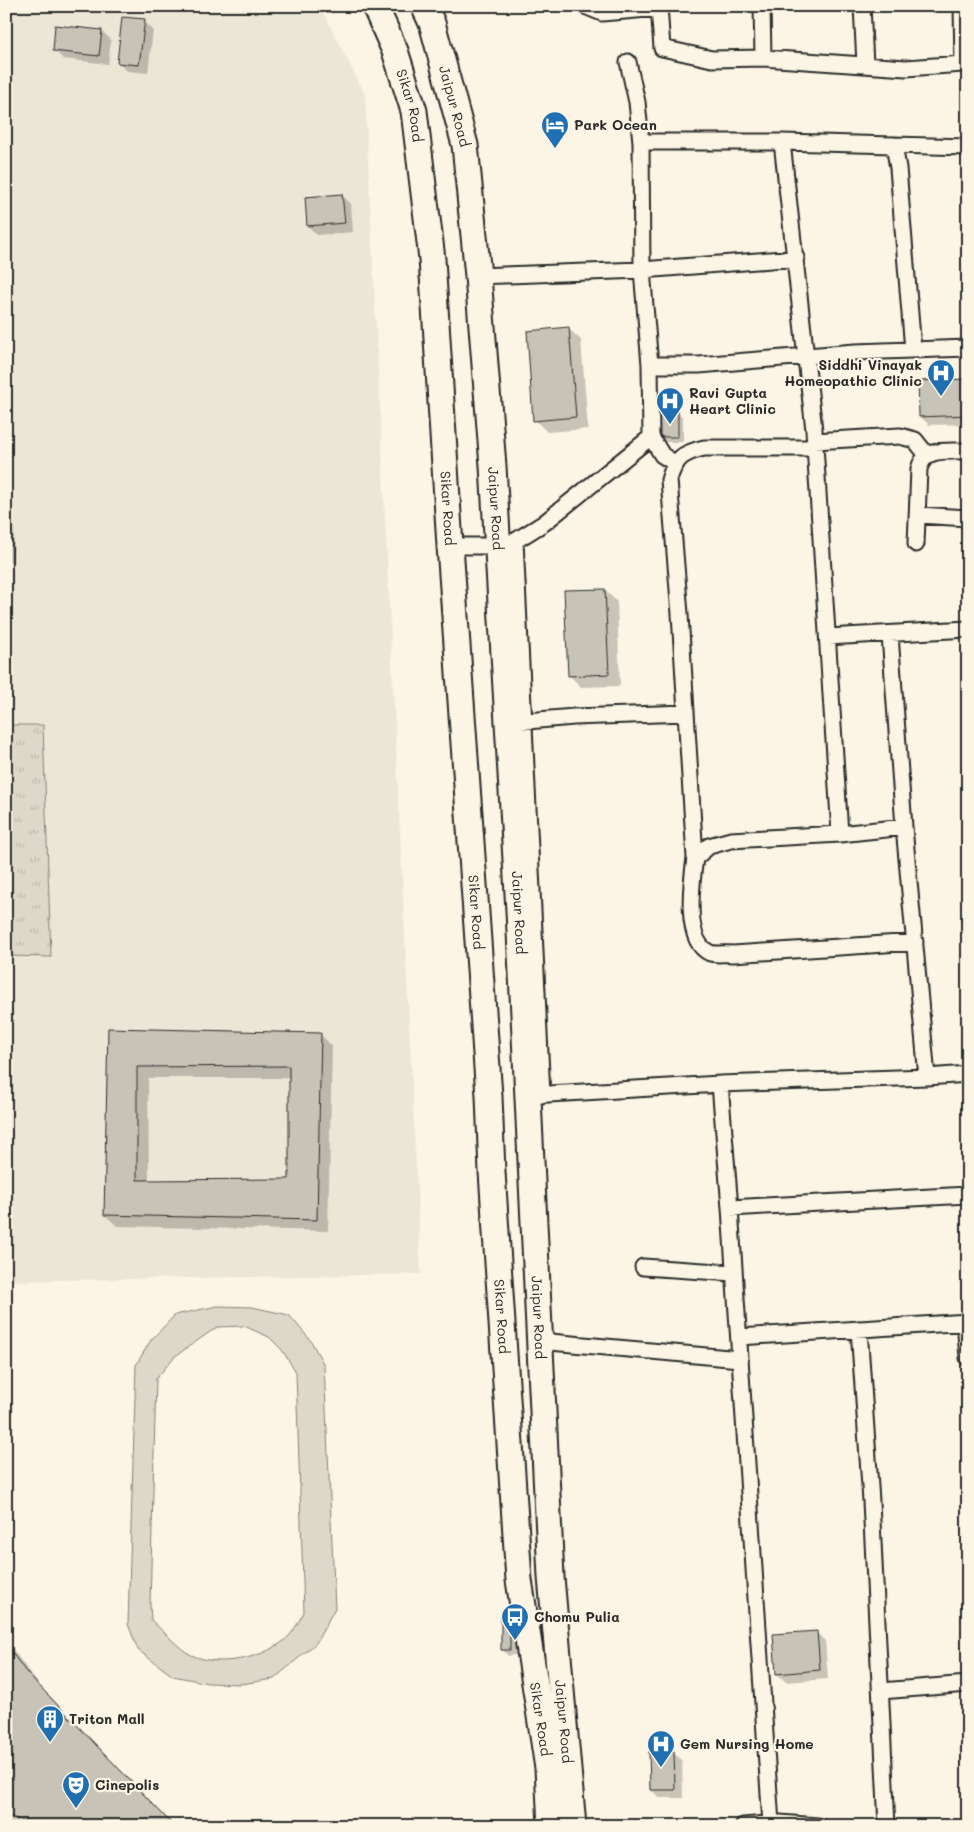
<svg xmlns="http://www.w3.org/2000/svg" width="974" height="1832" font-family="Mali,sans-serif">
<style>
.built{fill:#ece6d7}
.grass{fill:url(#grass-tufts);stroke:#84827a}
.pitch{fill:#ded8ca;stroke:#84827a;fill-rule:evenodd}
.shadow{fill:#0003;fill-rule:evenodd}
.building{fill:#c8c3b7;stroke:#2b2b2b;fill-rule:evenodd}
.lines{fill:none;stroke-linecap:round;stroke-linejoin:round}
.street-casing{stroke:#2b2b2b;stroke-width:19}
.primary-casing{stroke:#2b2b2b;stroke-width:29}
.street{stroke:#fcf5e5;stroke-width:15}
.primary{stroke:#fcf5e5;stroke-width:25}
.labels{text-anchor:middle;stroke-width:4.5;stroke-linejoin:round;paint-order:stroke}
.street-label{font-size:14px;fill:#2b2b2b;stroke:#fcf5e5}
.poi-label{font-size:14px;font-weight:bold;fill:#2b2b2b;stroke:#fcf5e5;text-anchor:start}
</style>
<defs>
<pattern id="grass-tufts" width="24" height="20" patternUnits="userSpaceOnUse" patternTransform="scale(1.25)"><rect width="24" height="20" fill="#ded8ca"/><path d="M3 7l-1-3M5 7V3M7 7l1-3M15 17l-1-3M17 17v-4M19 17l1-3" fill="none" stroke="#bfbaae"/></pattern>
</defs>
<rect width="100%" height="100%" fill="#fcf5e5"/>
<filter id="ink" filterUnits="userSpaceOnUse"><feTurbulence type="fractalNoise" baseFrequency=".02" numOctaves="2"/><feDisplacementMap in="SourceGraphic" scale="10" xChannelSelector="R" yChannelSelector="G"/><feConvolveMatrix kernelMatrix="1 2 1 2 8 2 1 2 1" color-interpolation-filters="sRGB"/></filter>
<g filter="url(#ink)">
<path class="built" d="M6,6H320L365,94L421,1274L6,1281Z"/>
<path class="grass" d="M6,725H43L51,957L6,956Z"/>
<path class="pitch" d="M217,1306L252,1307L289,1315L311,1341L324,1365L335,1608L316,1643L274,1679L241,1684L208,1683L173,1676L138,1650L128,1624L136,1365L151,1340L175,1315ZM244,1326L269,1337L282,1350L296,1372L304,1612C300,1619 295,1629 290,1635C268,1659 214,1670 186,1652C175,1644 161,1629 151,1620L150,1605L156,1379L174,1357L217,1327Z"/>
<path class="shadow" d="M144,21L153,30L148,73L127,71L118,62Z
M102,31L111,40L108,64L63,59L54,50Z
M342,195L351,204L353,232L317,235L308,226Z
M569,329L581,340L588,429L547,432L535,420Z
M967,381L968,424L929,425L920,416Z
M677,412L683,417V442H665L659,436Z
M6,521L14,526L13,562H6Z
M605,590L617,602L620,686L581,687L569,675Z
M109,1030L320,1034L332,1046L328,1231L117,1226L105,1215ZM148,1078H290V1180L149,1181Z
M510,1618L515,1624L516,1655L508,1656L503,1650Z
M816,1632L825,1641L828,1679L786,1682L777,1674Z
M6,1640L43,1691L6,1814Z
M673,1752L682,1761L683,1798H660L651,1790Z
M6,1816L32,1826H7Z"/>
<path class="building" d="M122,17L145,19L139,65L117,63Z
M55,25L102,30L99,56L53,51Z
M342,194L345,223L307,226L305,197Z
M569,327L576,417L533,421L527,331Z
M967,379L968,415L919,417L918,381Z
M678,410V437H658V411Z
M6,519H8V557H6Z
M605,589L609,674L568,676L564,590Z
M108,1028L321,1033L317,1220L104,1215ZM289,1066V1179L137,1180V1067Z
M501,1617H510V1650H501Z
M817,1631L820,1670L776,1674L773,1634Z
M6,1644L26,1672L174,1826H36L6,1815Z
M649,1751H674L675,1790H650Z"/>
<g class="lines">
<g class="street-casing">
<path id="street" d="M585,6L602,13L659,8
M659,6L662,48L712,59L763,58L906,68L963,64L962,6
M762,6L763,58
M862,6L865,64
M628,62L637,102L641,142
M782,142L814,430L840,834
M894,145L898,168L913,350
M478,276L642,270L796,258
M650,365H699L855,352L968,348
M651,437L662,455L676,464
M814,441L900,436L915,440L927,455
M918,515L968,518
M515,541L542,1095
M916,544L919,469C925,446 948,452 968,451
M450,546H496L515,541L544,523L651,437L650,365L642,270L641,142H782L968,147
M890,635L904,827L927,1077
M828,637L968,629
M515,722L574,717L686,713
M904,827L840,834L731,840L709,846L695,858C692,879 683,942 710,953C716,955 726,953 733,954L915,942
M695,858L680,614L669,480C675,458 683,453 704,448H815
M720,1084L730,1208L771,1824
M532,1095L720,1084L927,1077L968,1074
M730,1208L968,1195
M643,1267L734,1273
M965,1322L968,1358
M859,1329L871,1501L887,1826
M739,1337L968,1322
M539,1341L740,1359
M881,1691L968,1684
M743,1826L780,1823L818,1826"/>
</g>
<g class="primary-casing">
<g id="primary">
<path id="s1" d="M375,6L395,51L414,111L432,259L450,546L489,1096L492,1172L519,1580L548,1768L551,1826"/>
<path id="s2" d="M424,6L432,23L465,145L478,276L493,466L519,911L551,1577L573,1826"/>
</g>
</g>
<use href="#street" class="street"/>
<use href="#primary" class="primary"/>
</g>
</g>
<defs>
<g id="hotel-pin" transform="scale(1.4375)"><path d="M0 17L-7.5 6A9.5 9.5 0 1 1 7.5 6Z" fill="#1f6fb2" stroke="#fcf5e5"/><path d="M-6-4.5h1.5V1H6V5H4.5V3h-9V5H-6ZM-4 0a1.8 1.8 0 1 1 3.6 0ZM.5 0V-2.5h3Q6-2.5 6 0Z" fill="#fff"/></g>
<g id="hospital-pin" transform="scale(1.4375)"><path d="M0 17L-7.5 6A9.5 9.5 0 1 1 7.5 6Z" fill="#1f6fb2" stroke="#fcf5e5"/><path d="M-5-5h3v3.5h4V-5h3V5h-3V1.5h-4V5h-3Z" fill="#fff"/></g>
<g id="bus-pin" transform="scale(1.4375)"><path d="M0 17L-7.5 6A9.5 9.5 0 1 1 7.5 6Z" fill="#1f6fb2" stroke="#fcf5e5"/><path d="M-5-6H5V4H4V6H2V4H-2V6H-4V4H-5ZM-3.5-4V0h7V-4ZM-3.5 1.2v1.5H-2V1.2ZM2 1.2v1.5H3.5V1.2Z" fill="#fff"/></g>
<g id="building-pin" transform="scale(1.4375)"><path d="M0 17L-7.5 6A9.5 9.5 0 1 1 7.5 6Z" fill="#1f6fb2" stroke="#fcf5e5"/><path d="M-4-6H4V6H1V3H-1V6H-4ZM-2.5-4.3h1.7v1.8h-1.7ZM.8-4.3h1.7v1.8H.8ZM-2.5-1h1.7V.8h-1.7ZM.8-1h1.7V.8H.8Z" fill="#fff"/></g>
<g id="theatre-pin" transform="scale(1.4375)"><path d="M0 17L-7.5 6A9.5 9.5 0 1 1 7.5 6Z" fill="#1f6fb2" stroke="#fcf5e5"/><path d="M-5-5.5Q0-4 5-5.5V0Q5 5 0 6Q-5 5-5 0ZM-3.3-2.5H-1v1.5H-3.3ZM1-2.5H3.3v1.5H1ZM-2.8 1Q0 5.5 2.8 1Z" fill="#fff"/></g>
</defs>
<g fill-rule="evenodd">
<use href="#hotel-pin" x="555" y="125"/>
<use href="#hospital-pin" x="941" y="373"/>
<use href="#hospital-pin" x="670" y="401"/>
<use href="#bus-pin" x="515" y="1617"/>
<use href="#building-pin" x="50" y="1719"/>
<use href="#hospital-pin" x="661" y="1744"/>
<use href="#theatre-pin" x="76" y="1785"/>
</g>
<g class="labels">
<g class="street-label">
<text dy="5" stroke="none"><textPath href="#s1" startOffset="106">Sikar Road</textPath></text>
<text dy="5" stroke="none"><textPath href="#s2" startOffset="105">Jaipur Road</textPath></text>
<text dy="5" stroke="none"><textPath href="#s1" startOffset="511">Sikar Road</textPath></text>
<text dy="5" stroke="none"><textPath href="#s2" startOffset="510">Jaipur Road</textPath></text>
<text dy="5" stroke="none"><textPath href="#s1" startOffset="916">Sikar Road</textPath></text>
<text dy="5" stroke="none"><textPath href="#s2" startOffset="915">Jaipur Road</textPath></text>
<text dy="5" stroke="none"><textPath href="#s1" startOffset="1321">Sikar Road</textPath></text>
<text dy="5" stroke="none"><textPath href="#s2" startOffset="1320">Jaipur Road</textPath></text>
<text dy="5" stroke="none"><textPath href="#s1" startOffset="1726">Sikar Road</textPath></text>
<text dy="5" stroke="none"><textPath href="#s2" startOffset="1725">Jaipur Road</textPath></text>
</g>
<g class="poi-label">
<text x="574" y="130">Park Ocean</text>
<text x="922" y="370" text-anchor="end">Siddhi Vinayak<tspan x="922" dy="16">Homeopathic Clinic</tspan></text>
<text x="689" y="398">Ravi Gupta<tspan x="689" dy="16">Heart Clinic</tspan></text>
<text x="534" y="1622">Chomu Pulia</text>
<text x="69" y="1724">Triton Mall</text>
<text x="680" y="1749">Gem Nursing Home</text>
<text x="95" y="1790">Cinepolis</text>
</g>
</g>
<rect width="974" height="1832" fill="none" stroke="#fcf5e5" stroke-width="25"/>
<rect x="12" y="12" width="949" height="1807" fill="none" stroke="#2b2b2b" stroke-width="2" filter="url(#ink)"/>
</svg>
